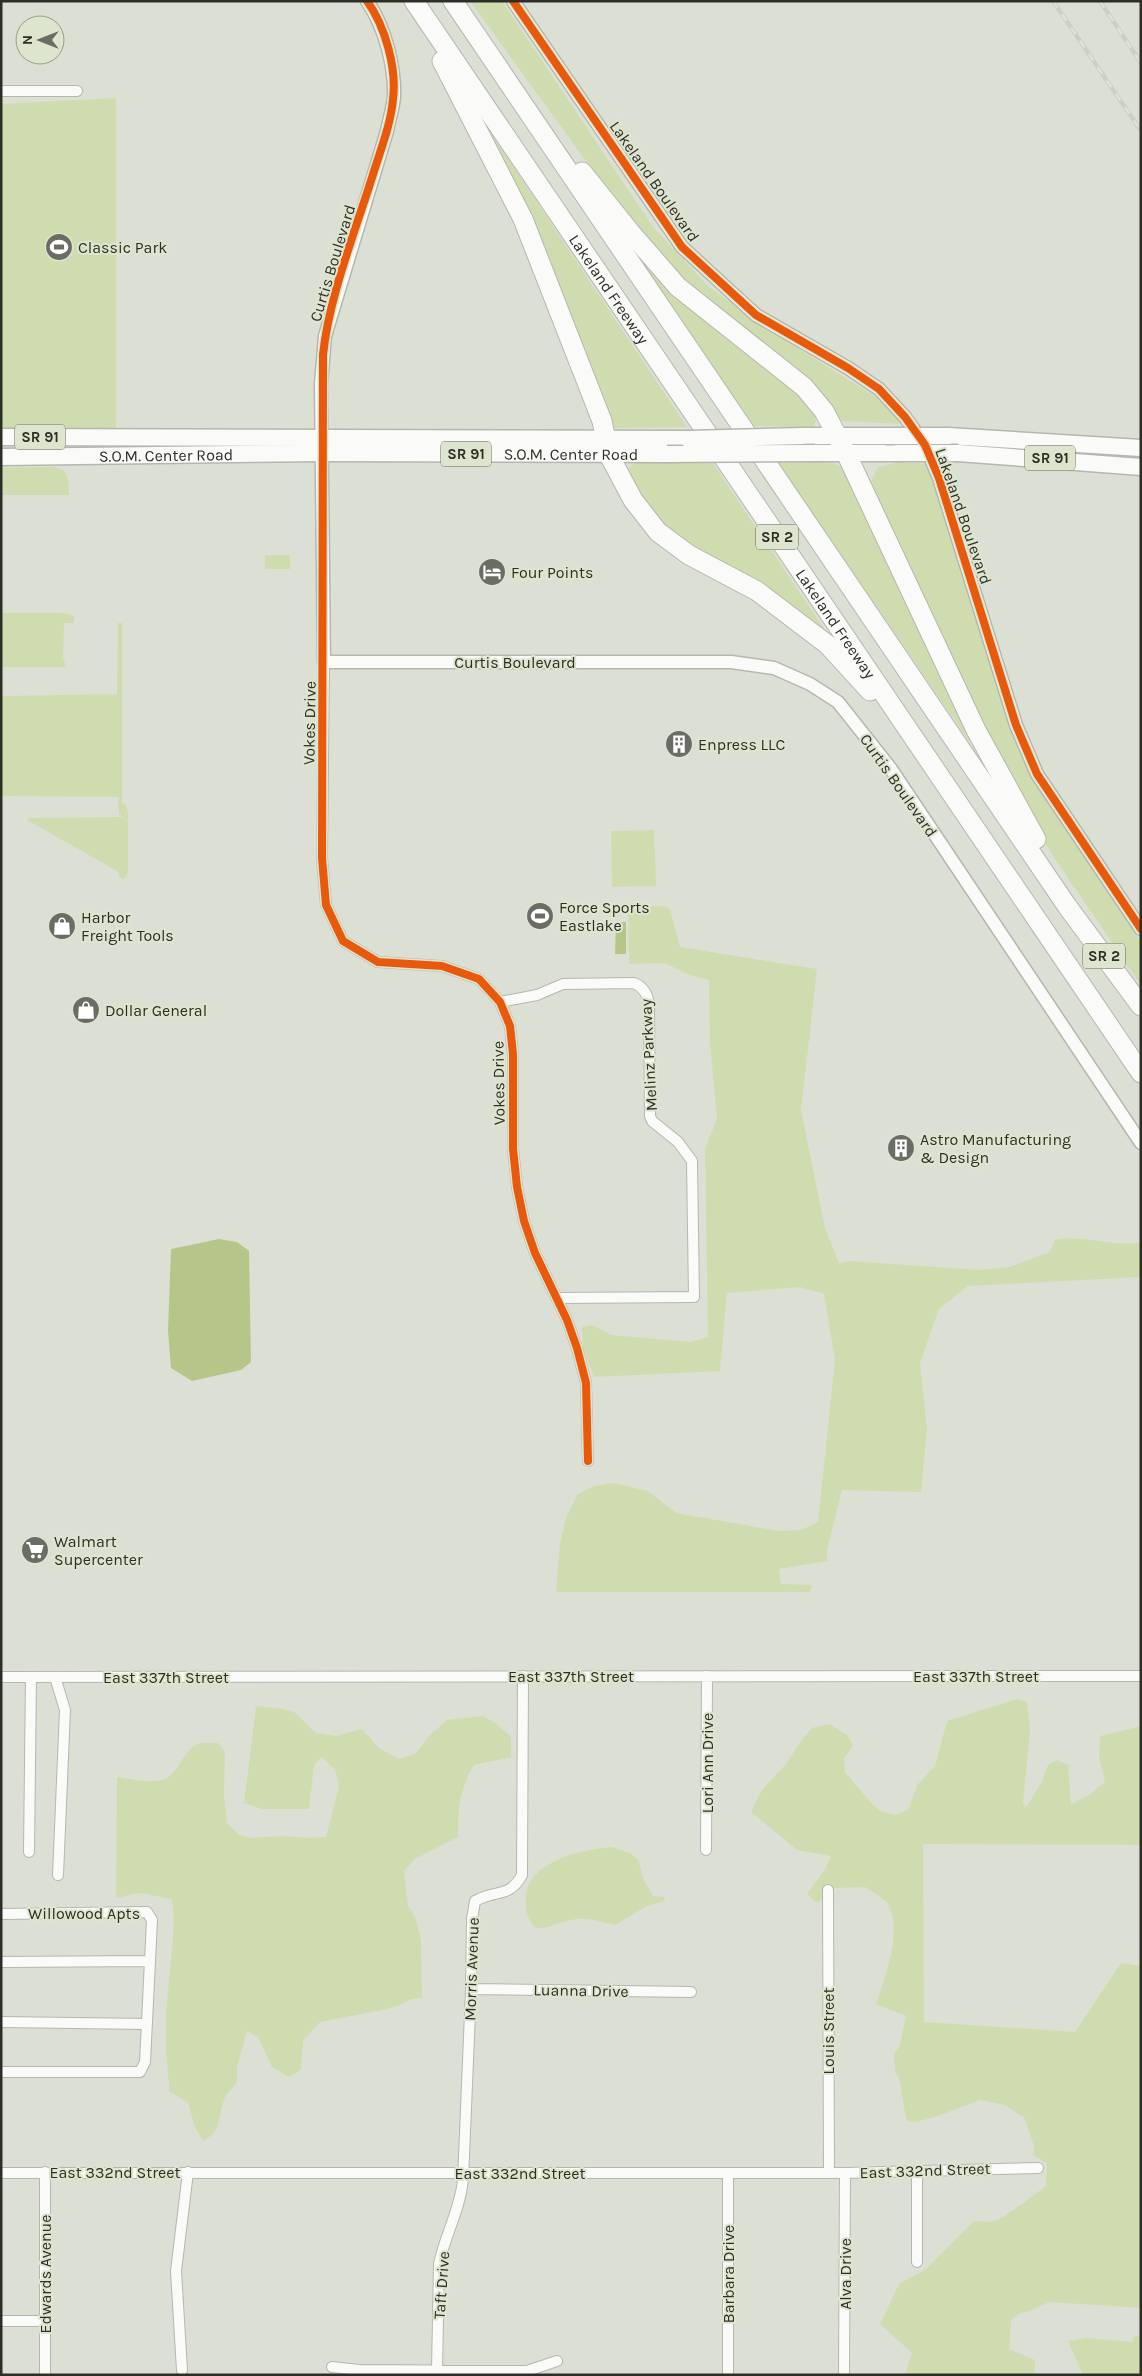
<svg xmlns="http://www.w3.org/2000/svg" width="1142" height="2376" font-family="Karla,sans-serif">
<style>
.green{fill:#cfdcaf}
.water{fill:#b6c688}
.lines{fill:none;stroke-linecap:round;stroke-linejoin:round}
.minor-casing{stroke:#b4b7ae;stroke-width:12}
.tertiary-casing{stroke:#b4b7ae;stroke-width:15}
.primary-casing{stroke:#b4b7ae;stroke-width:19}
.motorway-casing{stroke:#b4b7ae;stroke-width:21}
.minor{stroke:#fafaf9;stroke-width:10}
.tertiary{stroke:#fafaf9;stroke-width:12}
.primary{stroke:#fafaf9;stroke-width:16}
.motorway{stroke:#fafaf9;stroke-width:19}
.rail-casing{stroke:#cdcecb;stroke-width:4.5}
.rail{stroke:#dee5cf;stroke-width:2.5;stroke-dasharray:8;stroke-linecap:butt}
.primary-bridge-casing{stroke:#b4b7ae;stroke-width:19;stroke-linecap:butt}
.primary-bridge{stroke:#fafaf9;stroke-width:16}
.cycleway-casing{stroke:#dee5cf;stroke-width:11}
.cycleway{stroke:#e8590c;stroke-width:8}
.labels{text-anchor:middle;stroke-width:4;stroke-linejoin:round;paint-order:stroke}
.shield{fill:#dee5cf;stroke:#626659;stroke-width:1}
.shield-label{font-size:15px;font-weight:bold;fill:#2d2f27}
.street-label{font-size:16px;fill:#2d2f27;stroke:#dee5cf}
.poi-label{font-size:16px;fill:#2d2f27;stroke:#dee5cf;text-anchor:start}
</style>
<rect width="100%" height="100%" fill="#dce0d4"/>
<path class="green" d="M470,1H502L653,227L677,253L709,287L802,351L878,398L902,424L841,421L683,285L617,204Z
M116,98V431L1,430V104Z
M492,135L687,427L612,428L488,137Z
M646,261L784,375L815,412L816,421L813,427L753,426L641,264Z
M645,461L712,462L839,651L657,526L632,482L629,468L634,464Z
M777,461H828L842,467L972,738L969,741Z
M899,462L928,464L1031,776L1141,942V985L1051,853L1005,770L871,487L872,479L878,467Z
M52,467C69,468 69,481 69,495H1V468Z
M265,555H290V569H265Z
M1,613H62L74,616V623H64L63,657L66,667H1Z
M118,623H122V803L126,805L128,814V872L124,879L120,878L117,871L27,820L29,818L122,817V815H119L118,797L1,796V696L117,694Z
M654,830L656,886L612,887L611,831Z
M664,906L670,909L680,947L817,969L801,1110L825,1228L839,1263L850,1261L979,1270L1009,1267L1050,1252L1055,1240C1084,1234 1112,1248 1141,1242V1277L968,1286L939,1309L920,1363L927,1430L921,1492L842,1490L827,1550V1561L779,1569L781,1584L812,1585L810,1592H556L560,1543L567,1515L578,1494L594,1486L613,1483L648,1491L676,1513L779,1531L801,1530L818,1522L835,1360L824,1294L800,1287L727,1293L720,1371L594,1377L583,1348L582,1327L592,1325L611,1335L691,1342L708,1337L705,1148L717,1119L710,1044L709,980L687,974L665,963L629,964L628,907Z
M1017,1699L1027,1702L1030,1730L1023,1804L1027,1806L1041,1783L1048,1765L1057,1760L1068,1765L1071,1804L1088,1796L1105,1782L1099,1756L1100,1736L1141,1726V1845L923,1844L924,2022L1075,2032L1121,1963L1141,1966V2308L1049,2302L1031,2311L1020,2313L1011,2320L1009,2349L1035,2360L1034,2375H905L912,2353L880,2324L899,2284L926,2269L974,2221L992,2222L1005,2216L1046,2186L1047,2163L1034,2156L1033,2143L1024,2118L1005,2105L980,2100L935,2117L916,2122L906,2120L900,2081L895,2071L894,2054L900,2045L906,2016L876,2004C885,1978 902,1933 889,1906C885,1898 872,1892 865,1887L835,1888L817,1903L807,1894L824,1871L831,1856L797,1850L751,1812L761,1791L786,1764L803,1738L812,1728L830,1724L847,1735L853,1746L844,1758L845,1772L872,1804L881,1811L895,1815L908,1810L918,1784L935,1766L947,1721Z
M256,1706L283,1709L294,1712L316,1733L336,1736L362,1729L380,1749L399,1759L415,1754L430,1735L447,1720L483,1716L498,1725L511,1737V1757L474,1765C459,1789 458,1809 458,1837L415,1859L404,1871L408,1906L415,1916L421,1940L422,1998L411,1999L398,2006L382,2010L320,2022L303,2041L301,2070L289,2077L272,2067L258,2037L247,2031L237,2067V2082C234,2086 230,2090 227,2094C216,2113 225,2130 203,2141L194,2125L188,2102L170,2092C165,2056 165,2016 169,1980C171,1953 176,1927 172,1899L140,1893L116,1898L117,1777C131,1779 154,1785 167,1778C181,1769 184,1749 198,1744C204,1742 212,1743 218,1743L225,1752L224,1794L227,1823L239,1835L251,1838L284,1836L309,1838L326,1837L339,1787L335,1770L322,1757L314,1765L309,1809H261L244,1803Z
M612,1847L630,1853L639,1861L642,1876L653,1896L665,1897L664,1901L647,1906L615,1925C604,1923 591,1918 579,1919C562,1919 553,1929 536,1928C528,1920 527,1916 526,1904C522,1862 580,1850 612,1847Z
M1141,2335V2375H1083L1068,2341L1087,2338L1133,2342V2337Z"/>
<path class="water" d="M616,922H626V954H615Z
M219,1239L237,1242L249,1251L251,1362L241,1370L192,1381L171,1368L168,1331L171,1249Z"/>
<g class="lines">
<g class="minor-casing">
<path id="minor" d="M1,91H77
M324,662L322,858L326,905L343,941L378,962L442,966L479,979L500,1002L510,1026L513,1054V1149L517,1187L524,1221L535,1253L567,1320L577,1348L586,1383L588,1461
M500,1002L537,995L563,984L634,983C644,987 648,995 649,1005L650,1116L652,1121L678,1142L692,1161L694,1297L557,1298
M1,1677L1141,1676
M55,1677L65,1710L58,1875
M706,1850L707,1676
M29,1852L31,1677
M828,1890L829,2173
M1,1914L147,1912L152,1920L145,2062L140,2072H1
M1,1962L150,1961
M471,1989L691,1992
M1,2022L147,2024
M917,2171V2262
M45,2172V2375
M1,2173H845L1038,2168
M1,2321H45
M332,2367L359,2370L527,2371L557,2361
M182,2370L176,2271L188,2172
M437,2371L439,2264C445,2235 460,2210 463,2180L471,1989L472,1919L475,1901C495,1889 509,1899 522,1875L523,1676
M728,2375V2173
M844,2375L845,2173"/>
</g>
<g class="tertiary-casing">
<path id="tertiary" d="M367,1C385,27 395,66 394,97C393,108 389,120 387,131L325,336L321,384L324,662H731L774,668L810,684L838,702L891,769L1141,1143
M513,1L682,247L756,315L848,368L879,389L905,417L925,445L939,478L1016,725L1037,774L1141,929"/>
</g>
<g class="primary-casing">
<g id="primary">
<path d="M803,436H885"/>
<path d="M948,436L1141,448"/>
<path d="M1,437L688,439"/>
<path d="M815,453H898"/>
<path d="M958,453L1141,467"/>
<path id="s1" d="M1,457L322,453L667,454"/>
</g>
</g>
<g class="motorway-casing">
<g id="motorway">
<path id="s2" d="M414,1L1141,1073"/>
<path d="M453,1L1067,906L1141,1006"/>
<path d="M442,61L523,219L602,421L609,455L633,500L658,532L689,555L757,591L828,645L870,691"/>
<path d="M582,172L631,233L678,287L804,387L824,411L846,453L976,730L1036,839"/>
</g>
</g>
<use href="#minor" class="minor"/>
<use href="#tertiary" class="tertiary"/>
<use href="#primary" class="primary"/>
<use href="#motorway" class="motorway"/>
<g class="rail-casing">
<path id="rail" d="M1053,1L1141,131
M1100,1L1141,63"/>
</g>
<use href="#rail" class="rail"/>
<g class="primary-bridge-casing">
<path id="primary-bridge" d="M885,436H948
M688,439L803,436
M898,453H958
M667,454L815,453"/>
</g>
<use href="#primary-bridge" class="primary-bridge"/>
<g class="cycleway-casing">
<path id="cycleway" d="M367,1C385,26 397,68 393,99C391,123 382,146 375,168C357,227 329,295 323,355L322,858L326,905L343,941L378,962L442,966L479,979L500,1002L510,1026L513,1054V1149L517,1187L524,1221L535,1253L567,1320L577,1348L586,1383L588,1461
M513,1L682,247L756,315L848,368L879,389L905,417L925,445L939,478L1016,725L1037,774L1141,929"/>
</g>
<use href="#cycleway" class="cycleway"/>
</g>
<defs>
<g id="stadium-disc" transform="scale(1.4375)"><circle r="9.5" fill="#6a6d64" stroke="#dee5cf"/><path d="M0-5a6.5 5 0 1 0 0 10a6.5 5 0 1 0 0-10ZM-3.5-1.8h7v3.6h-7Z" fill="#fff"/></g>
<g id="hotel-disc" transform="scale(1.4375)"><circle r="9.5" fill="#6a6d64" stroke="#dee5cf"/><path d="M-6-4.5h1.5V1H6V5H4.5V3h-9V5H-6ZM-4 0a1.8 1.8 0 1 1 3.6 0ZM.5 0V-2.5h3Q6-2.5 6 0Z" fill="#fff"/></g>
<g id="building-disc" transform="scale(1.4375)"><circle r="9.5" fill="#6a6d64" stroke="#dee5cf"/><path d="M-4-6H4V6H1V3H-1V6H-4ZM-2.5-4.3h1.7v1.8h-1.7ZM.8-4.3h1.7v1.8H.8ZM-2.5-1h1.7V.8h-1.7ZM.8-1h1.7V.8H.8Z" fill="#fff"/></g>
<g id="shop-disc" transform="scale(1.4375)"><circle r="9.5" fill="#6a6d64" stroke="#dee5cf"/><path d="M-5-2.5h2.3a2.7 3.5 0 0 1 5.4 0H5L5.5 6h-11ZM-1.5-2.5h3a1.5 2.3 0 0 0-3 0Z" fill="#fff"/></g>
<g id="supermarket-disc" transform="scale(1.4375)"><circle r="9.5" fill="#6a6d64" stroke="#dee5cf"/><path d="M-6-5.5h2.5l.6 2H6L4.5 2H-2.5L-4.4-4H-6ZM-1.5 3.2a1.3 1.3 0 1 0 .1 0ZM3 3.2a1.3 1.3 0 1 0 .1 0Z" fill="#fff"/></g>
</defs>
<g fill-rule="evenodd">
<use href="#stadium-disc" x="59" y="247"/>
<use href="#hotel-disc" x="492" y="572"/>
<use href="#building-disc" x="679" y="744"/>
<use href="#stadium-disc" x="540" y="916"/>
<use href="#shop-disc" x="62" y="926"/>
<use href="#shop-disc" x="86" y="1010"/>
<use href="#building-disc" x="901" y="1148"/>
<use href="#supermarket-disc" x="35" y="1550"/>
</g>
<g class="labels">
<g class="shield">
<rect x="15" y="424.5" width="50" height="25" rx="4"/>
<rect x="441" y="441.5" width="50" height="25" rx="4"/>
<rect x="1025" y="445.5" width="50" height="25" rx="4"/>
<rect x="756" y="524.5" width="42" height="25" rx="4"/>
<rect x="1083" y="943.5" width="42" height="25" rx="4"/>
</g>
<g class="shield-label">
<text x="40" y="442">SR 91</text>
<text x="466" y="459">SR 91</text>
<text x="1050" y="463">SR 91</text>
<text x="777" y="542">SR 2</text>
<text x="1104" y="961">SR 2</text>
</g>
<g class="street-label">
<text transform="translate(655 181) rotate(55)" y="6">Lakeland Boulevard</text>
<text transform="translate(332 263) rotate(-73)" y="6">Curtis Boulevard</text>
<text dy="6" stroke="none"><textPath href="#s2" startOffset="348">Lakeland Freeway</textPath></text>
<text dy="6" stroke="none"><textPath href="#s1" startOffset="570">S.O.M. Center Road</textPath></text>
<text dy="6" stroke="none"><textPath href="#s1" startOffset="165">S.O.M. Center Road</textPath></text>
<text transform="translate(964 516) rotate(71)" y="6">Lakeland Boulevard</text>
<text dy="6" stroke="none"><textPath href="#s2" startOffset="752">Lakeland Freeway</textPath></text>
<text x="515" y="668">Curtis Boulevard</text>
<text transform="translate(309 723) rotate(-89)" y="6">Vokes Drive</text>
<text transform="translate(899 785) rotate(55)" y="6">Curtis Boulevard</text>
<text transform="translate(648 1055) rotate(-93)" y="6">Melinz Parkway</text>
<text transform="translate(498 1083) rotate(-91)" y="6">Vokes Drive</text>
<text x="571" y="1682">East 337th Street</text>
<text x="976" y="1682">East 337th Street</text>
<text x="166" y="1683">East 337th Street</text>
<text transform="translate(707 1763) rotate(-90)" y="6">Lori Ann Drive</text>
<text x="84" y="1919">Willowood Apts</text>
<text transform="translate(471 1969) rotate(-88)" y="6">Morris Avenue</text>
<text transform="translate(581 1990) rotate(1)" y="6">Luanna Drive</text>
<text transform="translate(828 2031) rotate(-90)" y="6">Louis Street</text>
<text transform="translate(925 2170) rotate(-2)" y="6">East 332nd Street</text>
<text x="115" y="2178">East 332nd Street</text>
<text x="520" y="2179">East 332nd Street</text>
<text transform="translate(45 2274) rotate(-90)" y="6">Edwards Avenue</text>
<text transform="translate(728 2274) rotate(-90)" y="6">Barbara Drive</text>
<text transform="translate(845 2274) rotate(-90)" y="6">Alva Drive</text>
<text transform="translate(441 2285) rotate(-86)" y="6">Taft Drive</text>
</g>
<g class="poi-label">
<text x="78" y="253">Classic Park</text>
<text x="511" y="578">Four Points</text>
<text x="698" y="750">Enpress LLC</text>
<text x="559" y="913">Force Sports<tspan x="559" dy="18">Eastlake</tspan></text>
<text x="81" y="923">Harbor<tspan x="81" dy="18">Freight Tools</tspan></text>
<text x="105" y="1016">Dollar General</text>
<text x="920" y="1145">Astro Manufacturing<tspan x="920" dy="18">&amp; Design</tspan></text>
<text x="54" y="1547">Walmart<tspan x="54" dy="18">Supercenter</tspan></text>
</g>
</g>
<rect width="1142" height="2376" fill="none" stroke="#2d2f27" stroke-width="5"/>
<g transform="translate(40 40) rotate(270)"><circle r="24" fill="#dee5cf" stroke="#979c8c"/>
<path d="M0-4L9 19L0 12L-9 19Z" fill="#6a6d64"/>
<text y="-8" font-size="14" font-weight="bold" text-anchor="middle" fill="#2d2f27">N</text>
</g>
</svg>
